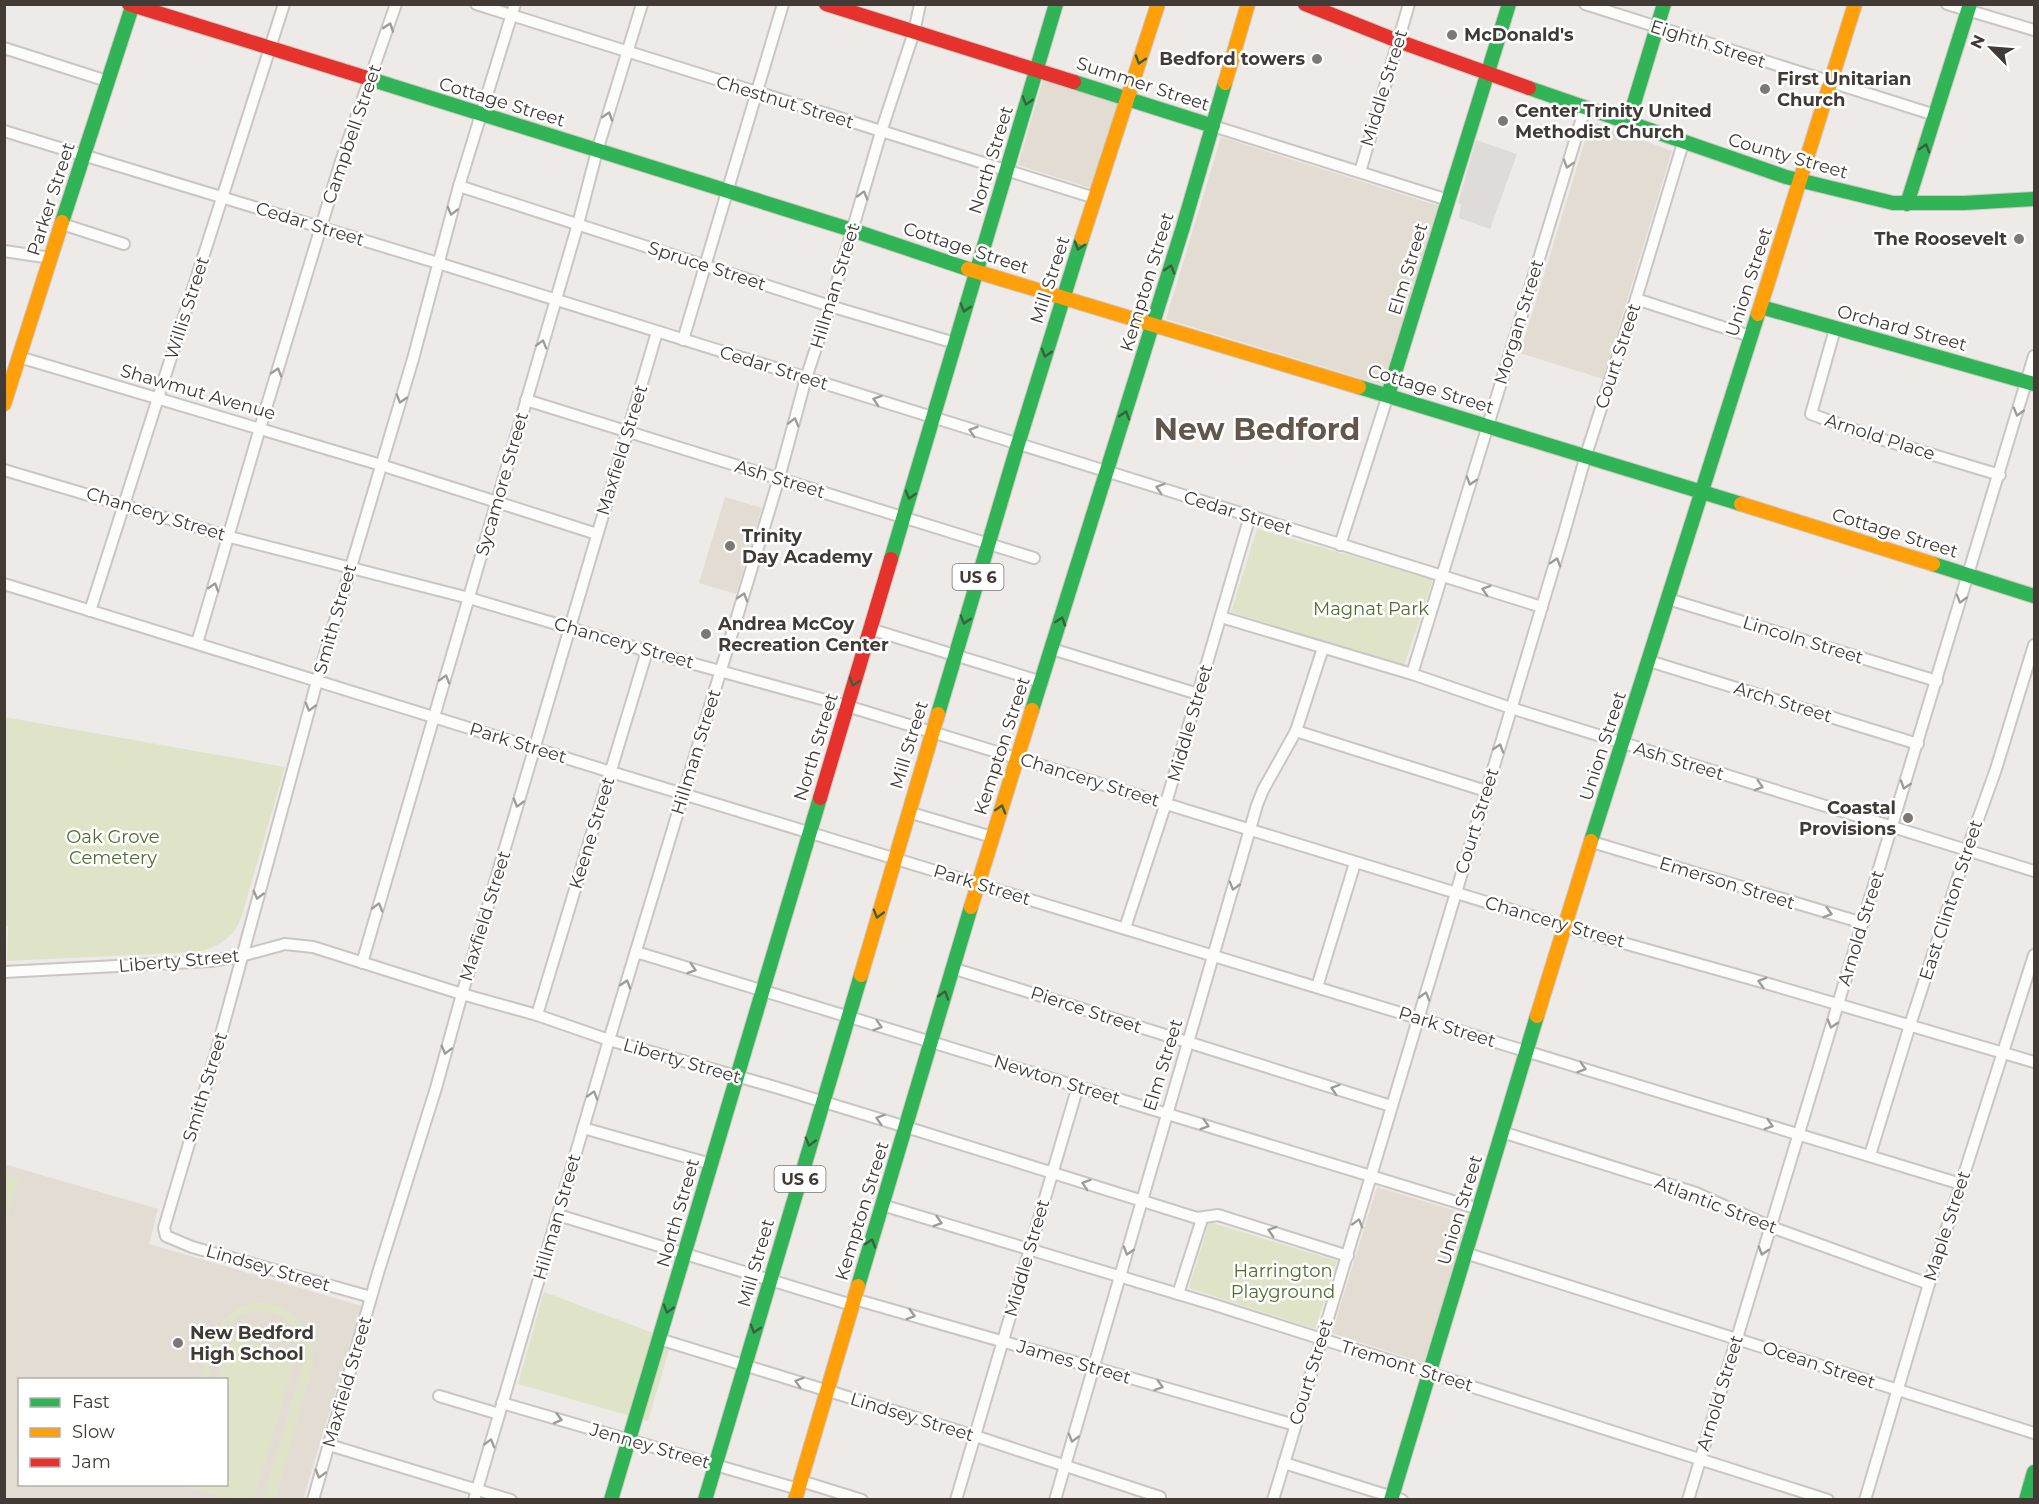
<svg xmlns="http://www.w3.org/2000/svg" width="2039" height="1504" font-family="Montserrat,sans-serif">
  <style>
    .education { fill: #e3dcd3; fill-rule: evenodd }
    .green { fill: #dfe4c9 }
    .parking { fill: #dedbd8 }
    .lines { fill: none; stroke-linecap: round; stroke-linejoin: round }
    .street-casing { stroke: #c9c6c3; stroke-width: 14 }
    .fast-casing { stroke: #cdc7c1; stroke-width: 16 }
    .slow-casing { stroke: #cdc7c1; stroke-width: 16 }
    .jam-casing { stroke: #cdc7c1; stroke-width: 16 }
    .street { stroke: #fcfcfb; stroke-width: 10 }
    .fast { stroke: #30b455; stroke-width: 14 }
    .slow { stroke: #ff9f0a; stroke-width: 14 }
    .jam { stroke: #e5322d; stroke-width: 14 }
    .oneway { stroke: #9e9b98 }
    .oneway2 { stroke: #3c5f3f }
    .poi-dot { fill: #7d7873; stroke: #fff; stroke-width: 2 }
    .labels { text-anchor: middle; stroke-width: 5; stroke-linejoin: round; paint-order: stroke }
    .shield { fill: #fff; stroke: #7a7572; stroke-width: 1.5 }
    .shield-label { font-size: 16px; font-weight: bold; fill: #413a35 }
    .poi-label { font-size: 18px; font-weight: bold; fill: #413a35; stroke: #fff; text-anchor: start }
    .street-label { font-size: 18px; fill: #413a35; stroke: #fff }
    .park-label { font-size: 18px; fill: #506c2f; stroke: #fff }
    .town-label { font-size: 30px; font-weight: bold; fill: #63564d; stroke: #fff }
  </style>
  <rect width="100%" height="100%" fill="#edeae7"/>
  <g class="education">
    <polygon points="1043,80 1118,104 1091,188 1018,165"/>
    <polygon points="1591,121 1672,151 1603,379 1520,353"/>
    <polygon points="1221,137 1439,206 1383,385 1166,319"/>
    <polygon points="725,497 762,508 736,594 699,583"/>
    <path d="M4 1164 158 1209 149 1244 362 1306 303 1499H5ZM20 1380H226V1484H20Z"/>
    <polygon points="1377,1187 1469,1215 1424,1363 1332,1333"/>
  </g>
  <g class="green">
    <polygon points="1257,529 1433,579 1404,666 1231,612"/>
    <path d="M4 717 285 767 242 915C235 937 218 948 196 952L7 961 8 926H4Z"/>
    <polygon points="5,1177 18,1181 5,1225 4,1177"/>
    <polygon points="1209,1222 1337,1261 1315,1329 1189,1288"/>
    <polygon points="544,1292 672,1340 648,1421 518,1384"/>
    <path d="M255 1303C294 1301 319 1332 312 1369L275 1499H263L302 1366C311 1321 259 1291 227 1327 216 1340 213 1363 208 1379H200C210 1345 214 1312 255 1303Z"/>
    <polygon points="230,1336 296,1355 254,1499 231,1499 185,1486 226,1484 226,1380 217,1379"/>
  </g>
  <polygon class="parking" points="1476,140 1517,154 1490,229 1459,218 1461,204 1458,203"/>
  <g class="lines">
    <g class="street-casing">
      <g id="street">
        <polyline points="476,4 1095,198"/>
        <polyline points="1585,4 1935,115"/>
        <polyline points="1947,4 2034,30"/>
        <polyline points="4,48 107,81"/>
        <polyline points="1213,126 1448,200"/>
        <polyline points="4,131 438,263 1542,607"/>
        <polyline points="1360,172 1409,4"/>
        <polyline points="459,186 830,306 955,343"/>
        <polyline points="62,224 124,244"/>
        <polyline points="4,251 51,258"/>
        <polyline points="1636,299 1750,336"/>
        <polyline points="1835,329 1811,414 1877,438 2000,475"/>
        <polyline points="683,340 783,4"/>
        <polyline points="19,357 381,465 597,534"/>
        <polyline points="526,400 1034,558"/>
        <polyline points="4,470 230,537 469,598 647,651 847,706 1577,930 1762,982 2034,1062"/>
        <polyline points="1340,545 1388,395"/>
        <polyline points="4,584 611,772 1961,1184"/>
        <polyline points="1668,599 1937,681"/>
        <polyline points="90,611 284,4"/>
        <polyline points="1221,617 1412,674 1511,708 2034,871"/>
        <polyline points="870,629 1042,682"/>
        <polyline points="197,643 260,428 341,161 396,4"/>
        <polyline points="1052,649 1198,694"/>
        <polyline points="1649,661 1918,744"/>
        <polyline points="1412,674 1585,108"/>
        <polyline points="1296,731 1486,791"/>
        <polyline points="908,812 992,837"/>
        <polyline points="1592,842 1863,923"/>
        <polyline points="1125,928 1166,803 1250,516"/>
        <polyline points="636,952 1479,1209"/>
        <polyline points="362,963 578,224 597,151 642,4"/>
        <polyline points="952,968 1391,1106"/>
        <polyline points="4,972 211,961 241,956 285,944 313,947 462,994 537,1015 609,1040 775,1087 906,1127 1197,1218 1218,1215 1348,1256"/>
        <polyline points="1317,987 1355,863"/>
        <polyline points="537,1015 647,651"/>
        <polyline points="583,1128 711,1164"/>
        <polyline points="1502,1132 1696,1193 1771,1227 1929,1284"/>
        <polyline points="1870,1155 1910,1025 1967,850 1996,769 2034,645"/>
        <polyline points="882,1205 1215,1305 1828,1500"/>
        <polyline points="558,1215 852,1305"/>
        <polyline points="1465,1253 2034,1433"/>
        <polyline points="1178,1294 1202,1219"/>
        <polyline points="371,1297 192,1247 166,1236 164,1228 217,1049 317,681 413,359 459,186 515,4"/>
        <polyline points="854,1299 1295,1425"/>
        <polyline points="659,1339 975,1436 1160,1497 1159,1500"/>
        <polyline points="439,1396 499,1414"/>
        <polyline points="502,1403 798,1489"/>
        <polyline points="329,1445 511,1500"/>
        <polyline points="1284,1463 1402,1500"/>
        <polyline points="801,1481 862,1500"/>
        <polyline points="313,1500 378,1273 436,1088 462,994 657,332"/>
        <polyline points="474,1500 609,1040 779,478 806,378 830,306 881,132 914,32 920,4"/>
        <polyline points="956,1500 1078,1086"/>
        <polyline points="1055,1500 1257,805 1263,790 1296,731 1323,648"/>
        <path d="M1273 1500C1371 1178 1467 855 1564 533L1586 455 1636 299 1683 143"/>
        <polyline points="1688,1500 2034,356"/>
        <polyline points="1865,1500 1929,1284 2034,955"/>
      </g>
    </g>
    <g class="fast-casing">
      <g id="fast">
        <polyline points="370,79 852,230 968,269"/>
        <polyline points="1074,82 1213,126"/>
        <polyline points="1529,88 1786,177 1893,203 1964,203 2034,199"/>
        <polyline points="1628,123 1664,4"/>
        <polyline points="1907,204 1970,4"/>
        <polyline points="62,222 133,4"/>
        <polyline points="1761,307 2034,384"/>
        <polyline points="1359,387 1741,504"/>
        <polyline points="1388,395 1509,4"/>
        <polyline points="891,559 1056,4"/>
        <polyline points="1933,564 2034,596"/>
        <polyline points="1032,710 1183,227 1225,83"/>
        <polyline points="938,714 1018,444 1082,238"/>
        <polyline points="1591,841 1758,314"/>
        <polyline points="858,1286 971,907"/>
        <polyline points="611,1500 820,798"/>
        <polyline points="705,1500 861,975"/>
        <polyline points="1391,1500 1537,1016"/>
        <polyline points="2026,1500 2034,1472"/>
      </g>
    </g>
    <g class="slow-casing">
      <g id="slow">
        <polyline points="1225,83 1248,4"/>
        <polyline points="1082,238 1158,4"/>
        <polyline points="968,269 1359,387"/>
        <polyline points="1758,314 1855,4"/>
        <polyline points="4,404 62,222"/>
        <polyline points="1741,504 1933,564"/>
        <polyline points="971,907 1032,710"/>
        <polyline points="861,975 938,714"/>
        <polyline points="1537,1016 1591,841"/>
        <polyline points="795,1500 858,1286"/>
      </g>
    </g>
    <g class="jam-casing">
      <g id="jam">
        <polyline points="129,4 370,79"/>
        <polyline points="826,4 1074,82"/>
        <polyline points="1305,4 1398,41 1529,88"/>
        <polyline points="820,798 891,559"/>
      </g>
    </g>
    <use href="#street" class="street"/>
    <use href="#fast" class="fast"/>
    <use href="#slow" class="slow"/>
    <use href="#jam" class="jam"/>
  </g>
  <defs><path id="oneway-chevron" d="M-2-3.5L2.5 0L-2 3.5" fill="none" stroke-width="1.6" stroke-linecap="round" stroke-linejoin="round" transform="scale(1.5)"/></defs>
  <g class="oneway">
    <use href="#oneway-chevron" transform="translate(389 27) rotate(-71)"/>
    <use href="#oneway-chevron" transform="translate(608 116) rotate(-72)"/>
    <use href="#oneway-chevron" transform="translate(1568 164) rotate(107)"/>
    <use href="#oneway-chevron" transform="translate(863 195) rotate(-74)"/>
    <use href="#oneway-chevron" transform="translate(452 211) rotate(105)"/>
    <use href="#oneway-chevron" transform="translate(542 344) rotate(-74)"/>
    <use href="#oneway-chevron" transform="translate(277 372) rotate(-73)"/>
    <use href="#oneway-chevron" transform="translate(401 399) rotate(107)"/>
    <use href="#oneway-chevron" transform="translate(877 400) rotate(-162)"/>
    <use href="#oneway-chevron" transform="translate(2018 412) rotate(106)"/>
    <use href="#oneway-chevron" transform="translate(794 422) rotate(-75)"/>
    <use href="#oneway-chevron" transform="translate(973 431) rotate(-163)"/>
    <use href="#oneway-chevron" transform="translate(1471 481) rotate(107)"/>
    <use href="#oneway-chevron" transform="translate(1160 488) rotate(-163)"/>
    <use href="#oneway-chevron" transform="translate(1556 562) rotate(-73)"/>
    <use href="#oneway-chevron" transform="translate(214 587) rotate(-73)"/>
    <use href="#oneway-chevron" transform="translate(1486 590) rotate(-163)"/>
    <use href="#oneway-chevron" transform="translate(743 597) rotate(-73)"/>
    <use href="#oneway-chevron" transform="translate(1961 599) rotate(106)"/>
    <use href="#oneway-chevron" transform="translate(445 679) rotate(-74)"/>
    <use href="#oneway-chevron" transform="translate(310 707) rotate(105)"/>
    <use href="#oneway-chevron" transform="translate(1499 748) rotate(-73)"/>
    <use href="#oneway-chevron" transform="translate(1905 785) rotate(108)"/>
    <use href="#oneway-chevron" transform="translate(1759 786) rotate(17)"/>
    <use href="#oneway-chevron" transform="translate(518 803) rotate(106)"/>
    <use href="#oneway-chevron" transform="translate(1234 886) rotate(106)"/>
    <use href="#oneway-chevron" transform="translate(258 895) rotate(105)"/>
    <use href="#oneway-chevron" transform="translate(378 907) rotate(-74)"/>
    <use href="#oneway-chevron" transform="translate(1828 913) rotate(16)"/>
    <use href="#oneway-chevron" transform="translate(692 969) rotate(17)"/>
    <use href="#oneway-chevron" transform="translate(1762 982) rotate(-164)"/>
    <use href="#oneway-chevron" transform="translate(626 984) rotate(-73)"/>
    <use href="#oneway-chevron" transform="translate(1425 996) rotate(-74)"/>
    <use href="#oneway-chevron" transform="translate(1832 1024) rotate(107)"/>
    <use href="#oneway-chevron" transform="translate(878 1026) rotate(17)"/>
    <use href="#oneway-chevron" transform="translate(446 1050) rotate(105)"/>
    <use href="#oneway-chevron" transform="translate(1582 1068) rotate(17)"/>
    <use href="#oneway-chevron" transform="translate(1335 1089) rotate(-162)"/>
    <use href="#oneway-chevron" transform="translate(593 1095) rotate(-74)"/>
    <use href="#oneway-chevron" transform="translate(880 1119) rotate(-163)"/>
    <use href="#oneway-chevron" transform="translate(1205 1125) rotate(17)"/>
    <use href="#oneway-chevron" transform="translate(1769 1125) rotate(17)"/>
    <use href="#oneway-chevron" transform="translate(1086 1184) rotate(-162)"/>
    <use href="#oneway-chevron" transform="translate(938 1222) rotate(17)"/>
    <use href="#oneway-chevron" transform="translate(1358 1223) rotate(-74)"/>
    <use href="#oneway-chevron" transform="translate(1272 1231) rotate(-162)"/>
    <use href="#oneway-chevron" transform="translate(1128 1251) rotate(107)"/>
    <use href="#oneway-chevron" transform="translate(1763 1251) rotate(107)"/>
    <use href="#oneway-chevron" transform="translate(911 1315) rotate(16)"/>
    <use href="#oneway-chevron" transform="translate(799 1382) rotate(-163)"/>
    <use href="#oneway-chevron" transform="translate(1159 1386) rotate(16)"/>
    <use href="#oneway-chevron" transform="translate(558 1419) rotate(15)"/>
    <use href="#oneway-chevron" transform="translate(1073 1438) rotate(106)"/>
    <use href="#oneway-chevron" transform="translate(490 1443) rotate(-74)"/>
    <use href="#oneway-chevron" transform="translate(320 1474) rotate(106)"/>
  </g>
  <g class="oneway2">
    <use href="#oneway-chevron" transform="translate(1140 60) rotate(108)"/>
    <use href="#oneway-chevron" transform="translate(1027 101) rotate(107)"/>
    <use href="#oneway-chevron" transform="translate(1925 148) rotate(-73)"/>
    <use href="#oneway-chevron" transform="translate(1079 246) rotate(108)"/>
    <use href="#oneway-chevron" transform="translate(1170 269) rotate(-73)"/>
    <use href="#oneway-chevron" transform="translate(965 308) rotate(107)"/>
    <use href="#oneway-chevron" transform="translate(1046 353) rotate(107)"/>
    <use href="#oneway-chevron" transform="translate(1125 415) rotate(-73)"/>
    <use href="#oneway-chevron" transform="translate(910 495) rotate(107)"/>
    <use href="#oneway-chevron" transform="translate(965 620) rotate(107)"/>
    <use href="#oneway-chevron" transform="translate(1061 621) rotate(-72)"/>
    <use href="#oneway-chevron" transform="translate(854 682) rotate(107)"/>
    <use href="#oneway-chevron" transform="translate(1001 809) rotate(-73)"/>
    <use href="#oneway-chevron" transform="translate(878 914) rotate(106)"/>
    <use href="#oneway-chevron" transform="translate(944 995) rotate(-73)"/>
    <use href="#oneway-chevron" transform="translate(810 1142) rotate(106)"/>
    <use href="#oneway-chevron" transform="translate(871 1243) rotate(-73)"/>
    <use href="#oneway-chevron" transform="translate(668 1309) rotate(106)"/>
    <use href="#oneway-chevron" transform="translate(755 1329) rotate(107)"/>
  </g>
  <g class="poi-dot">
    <circle cx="1452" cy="35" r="6"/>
    <circle cx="1317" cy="59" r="6"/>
    <circle cx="1765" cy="89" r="6"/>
    <circle cx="1503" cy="121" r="6"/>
    <circle cx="2019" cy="239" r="6"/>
    <circle cx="730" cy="546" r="6"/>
    <circle cx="706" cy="634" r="6"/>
    <circle cx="1908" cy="818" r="6"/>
    <circle cx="178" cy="1343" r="6"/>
  </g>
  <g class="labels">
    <g class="shield">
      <rect x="952.5" y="564" width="51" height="26" rx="4.5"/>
      <rect x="774.5" y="1166" width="51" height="26" rx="4.5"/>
    </g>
    <g class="shield-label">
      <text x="978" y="583">US 6</text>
      <text x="800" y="1185">US 6</text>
    </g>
    <g class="poi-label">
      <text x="1464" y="41">McDonald's</text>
      <text x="1305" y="65" text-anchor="end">Bedford towers</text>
      <text x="1777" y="85">First Unitarian<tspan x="1777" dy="21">Church</tspan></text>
      <text x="1515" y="117">Center Trinity United<tspan x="1515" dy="21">Methodist Church</tspan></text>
      <text x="2007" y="245" text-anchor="end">The Roosevelt</text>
      <text x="742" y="542">Trinity<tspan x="742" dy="21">Day Academy</tspan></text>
      <text x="718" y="630">Andrea McCoy<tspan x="718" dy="21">Recreation Center</tspan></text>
      <text x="1896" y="814" text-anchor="end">Coastal<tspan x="1896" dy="21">Provisions</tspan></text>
      <text x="190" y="1339">New Bedford<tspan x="190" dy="21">High School</tspan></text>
    </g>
    <g class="street-label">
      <text transform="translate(1708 44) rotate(18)" y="6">Eighth Street</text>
      <text transform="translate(1143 84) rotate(18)" y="6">Summer Street</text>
      <text transform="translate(1384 88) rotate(-73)" y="6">Middle Street</text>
      <text transform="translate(502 102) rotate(17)" y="6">Cottage Street</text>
      <text transform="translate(785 102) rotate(17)" y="6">Chestnut Street</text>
      <text transform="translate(352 134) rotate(-71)" y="6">Campbell Street</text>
      <text transform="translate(1788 156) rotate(16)" y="6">County Street</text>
      <text transform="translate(991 160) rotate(-73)" y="6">North Street</text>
      <text transform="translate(51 199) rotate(-72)" y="6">Parker Street</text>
      <text transform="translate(310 224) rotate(17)" y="6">Cedar Street</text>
      <text transform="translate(966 248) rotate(18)" y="6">Cottage Street</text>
      <text transform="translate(707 266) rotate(18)" y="6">Spruce Street</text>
      <text transform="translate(1408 269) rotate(-73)" y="6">Elm Street</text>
      <text transform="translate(1050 280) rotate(-72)" y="6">Mill Street</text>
      <text transform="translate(1147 282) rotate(-73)" y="6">Kempton Street</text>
      <text transform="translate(1749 282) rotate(-72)" y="6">Union Street</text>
      <text transform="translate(835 286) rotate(-73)" y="6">Hillman Street</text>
      <text transform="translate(187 308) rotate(-72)" y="6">Willis Street</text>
      <text transform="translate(1519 322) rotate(-73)" y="6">Morgan Street</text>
      <text transform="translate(1902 328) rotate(15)" y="6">Orchard Street</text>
      <text transform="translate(1618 356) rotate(-72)" y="6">Court Street</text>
      <text transform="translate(774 368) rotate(17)" y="6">Cedar Street</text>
      <text transform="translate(1431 389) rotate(17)" y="6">Cottage Street</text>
      <text transform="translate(198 392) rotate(16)" y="6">Shawmut Avenue</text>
      <text transform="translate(1880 437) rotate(18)" y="6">Arnold Place</text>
      <text transform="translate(622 450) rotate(-73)" y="6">Maxfield Street</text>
      <text transform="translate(780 479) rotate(17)" y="6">Ash Street</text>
      <text transform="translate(502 484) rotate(-74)" y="6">Sycamore Street</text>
      <text transform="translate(1238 513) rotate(17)" y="6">Cedar Street</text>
      <text transform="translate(156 514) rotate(17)" y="6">Chancery Street</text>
      <text transform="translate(1895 533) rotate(17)" y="6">Cottage Street</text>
      <text transform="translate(335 619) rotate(-74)" y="6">Smith Street</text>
      <text transform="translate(1803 640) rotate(17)" y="6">Lincoln Street</text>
      <text transform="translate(624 643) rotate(16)" y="6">Chancery Street</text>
      <text transform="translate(1783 702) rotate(17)" y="6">Arch Street</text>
      <text transform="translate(1190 723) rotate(-74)" y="6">Middle Street</text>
      <text transform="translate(518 743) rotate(17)" y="6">Park Street</text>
      <text transform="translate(909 745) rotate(-73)" y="6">Mill Street</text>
      <text transform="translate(1002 746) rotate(-72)" y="6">Kempton Street</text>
      <text transform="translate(1603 746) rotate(-72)" y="6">Union Street</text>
      <text transform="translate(816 747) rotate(-73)" y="6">North Street</text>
      <text transform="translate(696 752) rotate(-73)" y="6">Hillman Street</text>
      <text transform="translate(1679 761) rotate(17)" y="6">Ash Street</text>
      <text transform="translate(1090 780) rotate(17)" y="6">Chancery Street</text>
      <text transform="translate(1477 821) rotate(-73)" y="6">Court Street</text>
      <text transform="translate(592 833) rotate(-73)" y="6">Keene Street</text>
      <text transform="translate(1727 883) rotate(17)" y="6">Emerson Street</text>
      <text transform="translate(982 885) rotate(17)" y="6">Park Street</text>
      <text transform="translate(1951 900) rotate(-72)" y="6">East Clinton Street</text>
      <text transform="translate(485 916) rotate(-73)" y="6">Maxfield Street</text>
      <text transform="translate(1555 922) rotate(16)" y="6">Chancery Street</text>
      <text transform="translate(1861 928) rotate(-73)" y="6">Arnold Street</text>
      <text transform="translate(179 961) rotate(-5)" y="6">Liberty Street</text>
      <text transform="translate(1086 1010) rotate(18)" y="6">Pierce Street</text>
      <text transform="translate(1447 1027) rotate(17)" y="6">Park Street</text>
      <text transform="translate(682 1061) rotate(16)" y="6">Liberty Street</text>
      <text transform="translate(1163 1065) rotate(-73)" y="6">Elm Street</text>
      <text transform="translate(1057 1080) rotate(17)" y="6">Newton Street</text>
      <text transform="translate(205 1087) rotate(-73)" y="6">Smith Street</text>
      <text transform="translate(1716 1205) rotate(21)" y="6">Atlantic Street</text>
      <text transform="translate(1460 1210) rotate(-73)" y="6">Union Street</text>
      <text transform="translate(862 1211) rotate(-73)" y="6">Kempton Street</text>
      <text transform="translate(678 1213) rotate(-74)" y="6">North Street</text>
      <text transform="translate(557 1217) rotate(-74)" y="6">Hillman Street</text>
      <text transform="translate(1947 1226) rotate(-72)" y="6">Maple Street</text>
      <text transform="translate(1027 1258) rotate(-74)" y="6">Middle Street</text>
      <text transform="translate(756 1263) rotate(-74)" y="6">Mill Street</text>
      <text transform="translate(268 1268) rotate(16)" y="6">Lindsey Street</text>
      <text transform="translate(1074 1362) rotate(16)" y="6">James Street</text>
      <text transform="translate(1819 1365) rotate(18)" y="6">Ocean Street</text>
      <text transform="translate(1407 1366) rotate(17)" y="6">Tremont Street</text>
      <text transform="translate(1311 1372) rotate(-73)" y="6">Court Street</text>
      <text transform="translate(347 1382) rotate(-74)" y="6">Maxfield Street</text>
      <text transform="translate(1720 1393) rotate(-73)" y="6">Arnold Street</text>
      <text transform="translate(912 1417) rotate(17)" y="6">Lindsey Street</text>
      <text transform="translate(650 1446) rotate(16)" y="6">Jenney Street</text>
    </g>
    <g class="park-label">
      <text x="1371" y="615">Magnat Park</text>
      <text x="113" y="843">Oak Grove<tspan x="113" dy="21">Cemetery</tspan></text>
      <text x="1283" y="1277">Harrington<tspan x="1283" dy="21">Playground</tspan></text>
    </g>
    <g class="town-label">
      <text x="1257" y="440">New Bedford</text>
    </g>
  </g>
  <rect width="2039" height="1504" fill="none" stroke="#413a35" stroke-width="12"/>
  <rect x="18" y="1378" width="210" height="108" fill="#ffffff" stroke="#b3b0ae" stroke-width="1.5"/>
  <rect x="30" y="1398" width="30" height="9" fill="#30b455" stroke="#b3b0ae" stroke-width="1.5"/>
  <text x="72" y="1408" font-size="18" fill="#413a35">Fast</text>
  <rect x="30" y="1428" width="30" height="9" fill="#ff9f0a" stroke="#b3b0ae" stroke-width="1.5"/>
  <text x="72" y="1438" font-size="18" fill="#413a35">Slow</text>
  <rect x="30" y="1458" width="30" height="9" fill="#e5322d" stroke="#b3b0ae" stroke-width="1.5"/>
  <text x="72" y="1468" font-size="18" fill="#413a35">Jam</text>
  <g transform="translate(1991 48) rotate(295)" stroke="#ffffff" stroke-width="4.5" paint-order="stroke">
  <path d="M0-4.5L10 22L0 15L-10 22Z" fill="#413a35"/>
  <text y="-9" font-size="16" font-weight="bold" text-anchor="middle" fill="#413a35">N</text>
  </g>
</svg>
